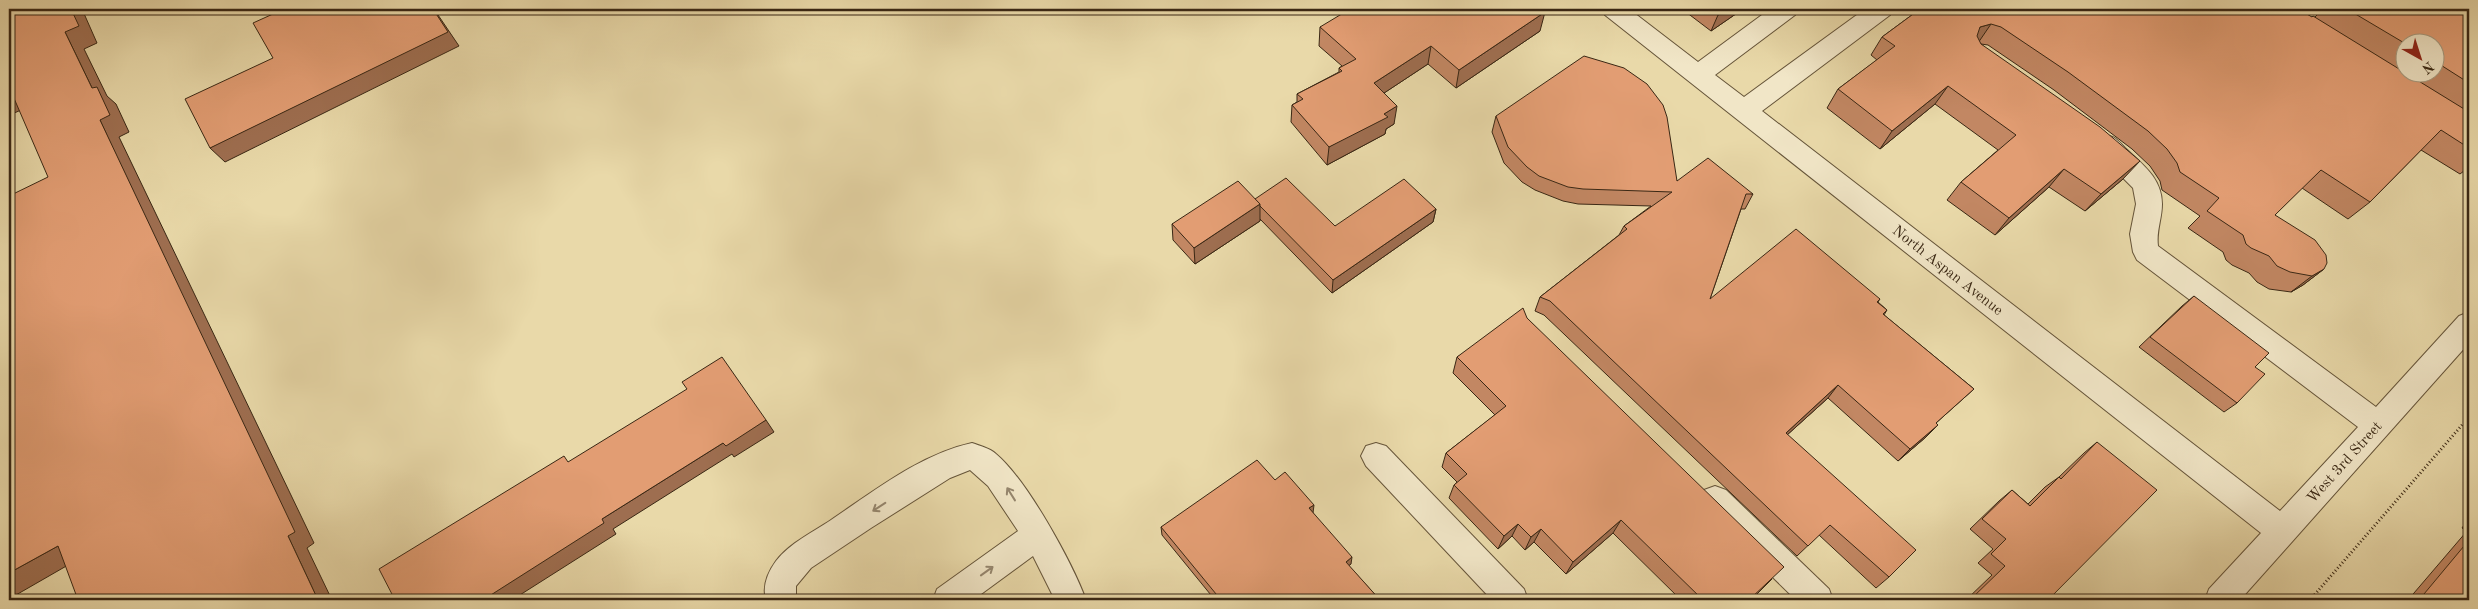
<svg xmlns="http://www.w3.org/2000/svg" width="2478" height="609" font-family="'Old Standard TT',serif">
  <style>
    .lines { fill: none; stroke-linecap: round; stroke-linejoin: round }
    .minor-casing { stroke: #655439; stroke-width: 2 }
    .path { stroke: #392714; stroke-width: 3; stroke-dasharray: 1 2.5; stroke-linecap: butt }
    .minor { fill: #f1e6c7; fill-rule: evenodd }
    .wall { fill: #c28763; stroke: #392714; fill-rule: evenodd }
    .shaded-wall { fill: #9e6e50; stroke: #392714 }
    .building { fill: #e29d73; stroke: #392714 }
    .oneway { stroke: #95866e }
    .labels { text-anchor: middle; stroke-width: 5; stroke-linejoin: round; paint-order: stroke }
    .street-label { font-size: 15px; fill: #392714; stroke: #f1e6c7 }
  </style>
  <rect width="100%" height="100%" fill="#e9d9a9"/>
  <filter id="stains"><feTurbulence type="fractalNoise" baseFrequency=".004" numOctaves="4"/><feColorMatrix values="0 0 0 0 .2 0 0 0 0 .09 0 0 0 0 .02 0 0 0 .5 -.17"/></filter>
  <radialGradient id="worn" r=".72"><stop offset=".6" stop-color="#630" stop-opacity="0"/><stop offset="1" stop-color="#630" stop-opacity=".3"/></radialGradient>
  <g class="lines">
    <g class="minor-casing">
      <g id="minor">
        <path d="M1601 9H1629L1698 62 1770 9H1799L1795 15 1715 75 1744 97 1865 9H1894L1890 15 1762 111 2280 511 2358 427 2137 260 2133 252 2130 234 2136 204 2133 188 2096 151 2092 144 2096 137C2110 132 2116 138 2125 148 2142 164 2162 178 2162 204 2162 219 2156 231 2158 246L2376 407 2459 316 2469 312V343L2240 600H2205L2209 589 2261 533 1605 15Z"/>
        <path d="M972 443C980 446 990 448 996 454 1027 480 1072 562 1086 600H1055L1033 556 973 600H933L937 589 1018 531 988 486 970 470 950 478 871 528 811 568 796 586V600H766C762 586 768 572 776 561 790 543 813 532 831 520 874 491 921 454 972 443Z"/>
        <polygon points="1376,443 1386,446 1524,589 1528,600 1492,600 1366,466 1361,456 1366,446"/>
        <polygon points="1715,486 1726,490 1829,589 1833,600 1796,600 1704,510 1700,500 1704,490"/>
      </g>
    </g>
    <polyline class="path" points="2310,600 2469,417"/>
    <use href="#minor" class="minor"/>
  </g>
  <g class="wall">
    <polygon points="1682,9 1743,9 1711,31"/>
    <path d="M1920 9 2312 17H2315L2323 9H2387L2389 10 2469 9V167L2460 174 2421 150 2370 202 2348 219 2302 188 2275 215 2324 269 2303 285 2291 292 2269 289 2257 282 2249 273 2232 265 2226 260 2223 252 2188 228 2200 216 2162 190 2160 181 2150 166 2132 149 2054 90 1988 45 1981 44 2123 179 2085 211 2049 187 1995 235 1947 200 1961 182 1998 150 1935 104 1880 149 1827 108 1838 89 1877 60 1871 55 1882 37ZM2406 42H2436V72H2406Z"/>
    <polygon points="1320,27 1540,31 1456,88 1428,64 1384,93 1394,124 1386,129 1385,134 1327,165 1291,122 1292,105 1297,102 1297,94 1339,72 1339,68 1342,66 1319,46"/>
    <polygon points="1496,116 1677,181 1753,194 1745,209 1741,209 1710,299 1880,299 1878,302 1887,310 1884,315 1974,389 1936,423 1938,425 1926,437 1898,461 1828,398 1787,435 1889,577 1876,588 1819,535 1797,556 1544,315 1535,311 1540,297 1619,235 1624,226 1651,206 1578,204 1563,201 1535,190 1522,182 1504,163 1492,132"/>
    <polygon points="1255,199 1335,226 1436,209 1433,222 1332,293 1260,219 1260,221 1195,264 1173,240 1172,224"/>
    <polygon points="2194,296 2255,367 2237,403 2224,412 2139,347 2182,306"/>
    <polygon points="1527,318 1772,579 1751,600 1681,600 1613,533 1566,574 1534,542 1525,550 1512,536 1498,549 1449,498 1454,485 1457,482 1442,467 1446,453 1495,415 1453,373 1457,357"/>
    <polygon points="2097,442 2048,600 1966,600 1992,575 1978,563 1993,549 1970,529 1999,501 2012,490 2028,504 2045,487 2059,477 2084,453"/>
    <polygon points="1275,480 1313,513 1351,564 1349,566 1380,600 1215,600 1162,535 1161,527"/>
    <polygon points="2469,518 2469,600 2408,600 2467,531 2462,528"/>
  </g>
  <g class="shaded-wall">
    <polygon points="71,9 83,9 82,9 97,43 84,49 107,96 116,104 129,132 119,137 314,543 307,548 332,600 318,600 288,536 100,120 92,88 65,32"/>
    <polygon points="433,9 434,9 459,46 225,162 210,148"/>
    <polygon points="1728,9 1743,9 1711,31 1718,15"/>
    <polygon points="1545,12 1540,31 1456,88 1459,70"/>
    <polygon points="1991,24 1978,43 1967,46 1980,27"/>
    <polygon points="1431,46 1428,64 1372,101 1374,83"/>
    <polygon points="1948,86 1935,104 1880,149 1892,131"/>
    <polygon points="10,89 30,106 12,114 9,111 9,90"/>
    <polygon points="1397,106 1394,124 1386,129 1385,134 1327,165 1329,147"/>
    <polygon points="2140,161 2123,179 2085,211 2101,194"/>
    <polygon points="2064,169 2049,187 1995,235 2009,218"/>
    <polygon points="1260,204 1260,221 1195,264 1194,248"/>
    <polygon points="1436,209 1433,222 1332,293 1333,280"/>
    <polygon points="2324,269 2303,285 2291,292 2312,276"/>
    <polygon points="1838,385 1828,398 1776,445 1786,433"/>
    <polygon points="766,420 774,432 734,457 732,454 613,529 616,534 512,600 483,600 602,519 723,443"/>
    <polygon points="1938,425 1926,437 1898,461 1910,449"/>
    <polygon points="1314,505 1313,513 1309,508"/>
    <polygon points="1621,520 1613,533 1566,574 1573,562"/>
    <polygon points="1518,524 1512,536 1498,549 1504,536"/>
    <polygon points="1541,529 1534,542 1525,550 1531,537"/>
    <polygon points="58,546 82,557 9,599 9,573"/>
    <polygon points="1352,557 1351,564 1344,569 1346,562"/>
  </g>
  <g class="building">
    <polygon points="9,9 71,9 79,26 65,32 92,88 97,87 110,115 100,120 295,532 288,536 318,600 78,600 58,546 9,573 9,196 48,177 10,89 9,90"/>
    <polygon points="284,9 433,9 448,32 210,148 185,99 273,58 253,23"/>
    <polygon points="1350,9 1541,9 1545,12 1459,70 1431,46 1374,83 1397,106 1384,114 1388,117 1329,147 1292,105 1303,99 1297,94 1342,71 1339,68 1356,59 1320,27"/>
    <polygon points="1710,9 1728,9 1718,15"/>
    <polygon points="1920,9 2298,9 2312,17 2313,16 2469,112 2469,148 2441,130 2370,202 2321,170 2275,215 2315,240 2326,255 2327,263 2324,269 2312,276 2290,272 2277,266 2269,256 2251,248 2246,244 2243,235 2207,211 2219,198 2180,172 2177,163 2167,149 2148,131 2068,72 2001,27 1991,24 1980,27 1977,36 1981,44 2100,127 2140,161 2101,194 2064,169 2009,218 1961,182 2016,135 1948,86 1892,131 1838,89 1895,46 1882,37"/>
    <polygon points="2347,9 2387,9 2389,10 2391,9 2469,9 2469,83 2436,62 2436,42 2406,42 2406,44"/>
    <polygon points="1584,56 1624,68 1647,84 1663,105 1667,117 1677,181 1708,158 1753,194 1746,194 1710,299 1796,229 1880,299 1877,302 1887,310 1883,314 1974,389 1936,423 1938,425 1910,449 1838,385 1786,433 1916,550 1889,577 1830,525 1808,546 1550,301 1540,297 1627,229 1624,226 1672,192 1583,189 1568,187 1539,176 1527,167 1508,147 1496,116"/>
    <polygon points="1286,178 1335,226 1404,179 1436,209 1333,280 1260,206 1260,204 1255,199"/>
    <polygon points="1238,181 1260,204 1194,248 1172,224"/>
    <polygon points="2194,296 2269,353 2255,367 2265,374 2237,403 2150,337"/>
    <polygon points="1523,308 1527,318 1784,567 1750,599 1751,600 1703,600 1621,520 1573,562 1541,529 1531,537 1518,524 1504,536 1454,485 1467,474 1446,453 1506,406 1457,357"/>
    <polygon points="722,357 766,420 726,446 723,443 602,519 604,523 483,600 395,600 379,569 564,456 568,462 687,389 682,382"/>
    <polygon points="2097,442 2157,490 2048,600 1970,600 2005,566 1991,554 2006,539 1982,519 2012,490 2030,506 2059,477 2061,479"/>
    <polygon points="1257,460 1275,480 1285,472 1314,505 1309,508 1352,557 1346,562 1380,600 1221,600 1161,527"/>
    <polygon points="2469,540 2469,600 2419,600"/>
  </g>
  <defs><path id="oneway-shaft" d="M-6 0H5M1.5-3L5.5 0L1.5 3" fill="none" stroke-width="1.6" stroke-linecap="round" stroke-linejoin="round" transform="scale(1.25)"/></defs>
  <g class="oneway">
    <use href="#oneway-shaft" transform="translate(1011 494) rotate(-122)"/>
    <use href="#oneway-shaft" transform="translate(879 507) rotate(147)"/>
    <use href="#oneway-shaft" transform="translate(987 571) rotate(-36)"/>
  </g>
  <g class="labels">
    <g class="street-label">
      <text transform="translate(1948 270) rotate(38)" y="5">North Aspan Avenue</text>
      <text transform="translate(2344 462) rotate(-48)" y="5">West 3rd Street</text>
    </g>
  </g>
  <rect width="2478" height="609" fill="none" stroke="#e9d9a9" stroke-width="30"/>
  <rect x="10" y="10" width="2458" height="589" fill="none" stroke="#392714" stroke-width="2.5"/>
  <rect x="15" y="15" width="2448" height="579" fill="none" stroke="#392714"/>
  <g transform="translate(2420 58) rotate(141)"><circle r="24" fill="#f1e6c7" stroke="#a79a7f"/>
  <path d="M0-4L9 19L0 12L-9 19Z" fill="#8f2418"/>
  <text y="-8" font-size="14" font-weight="bold" text-anchor="middle" fill="#392714">N</text>
  </g>
  <rect width="100%" height="100%" filter="url(#stains)"/>
  <rect width="100%" height="100%" fill="url(#worn)"/>
</svg>
